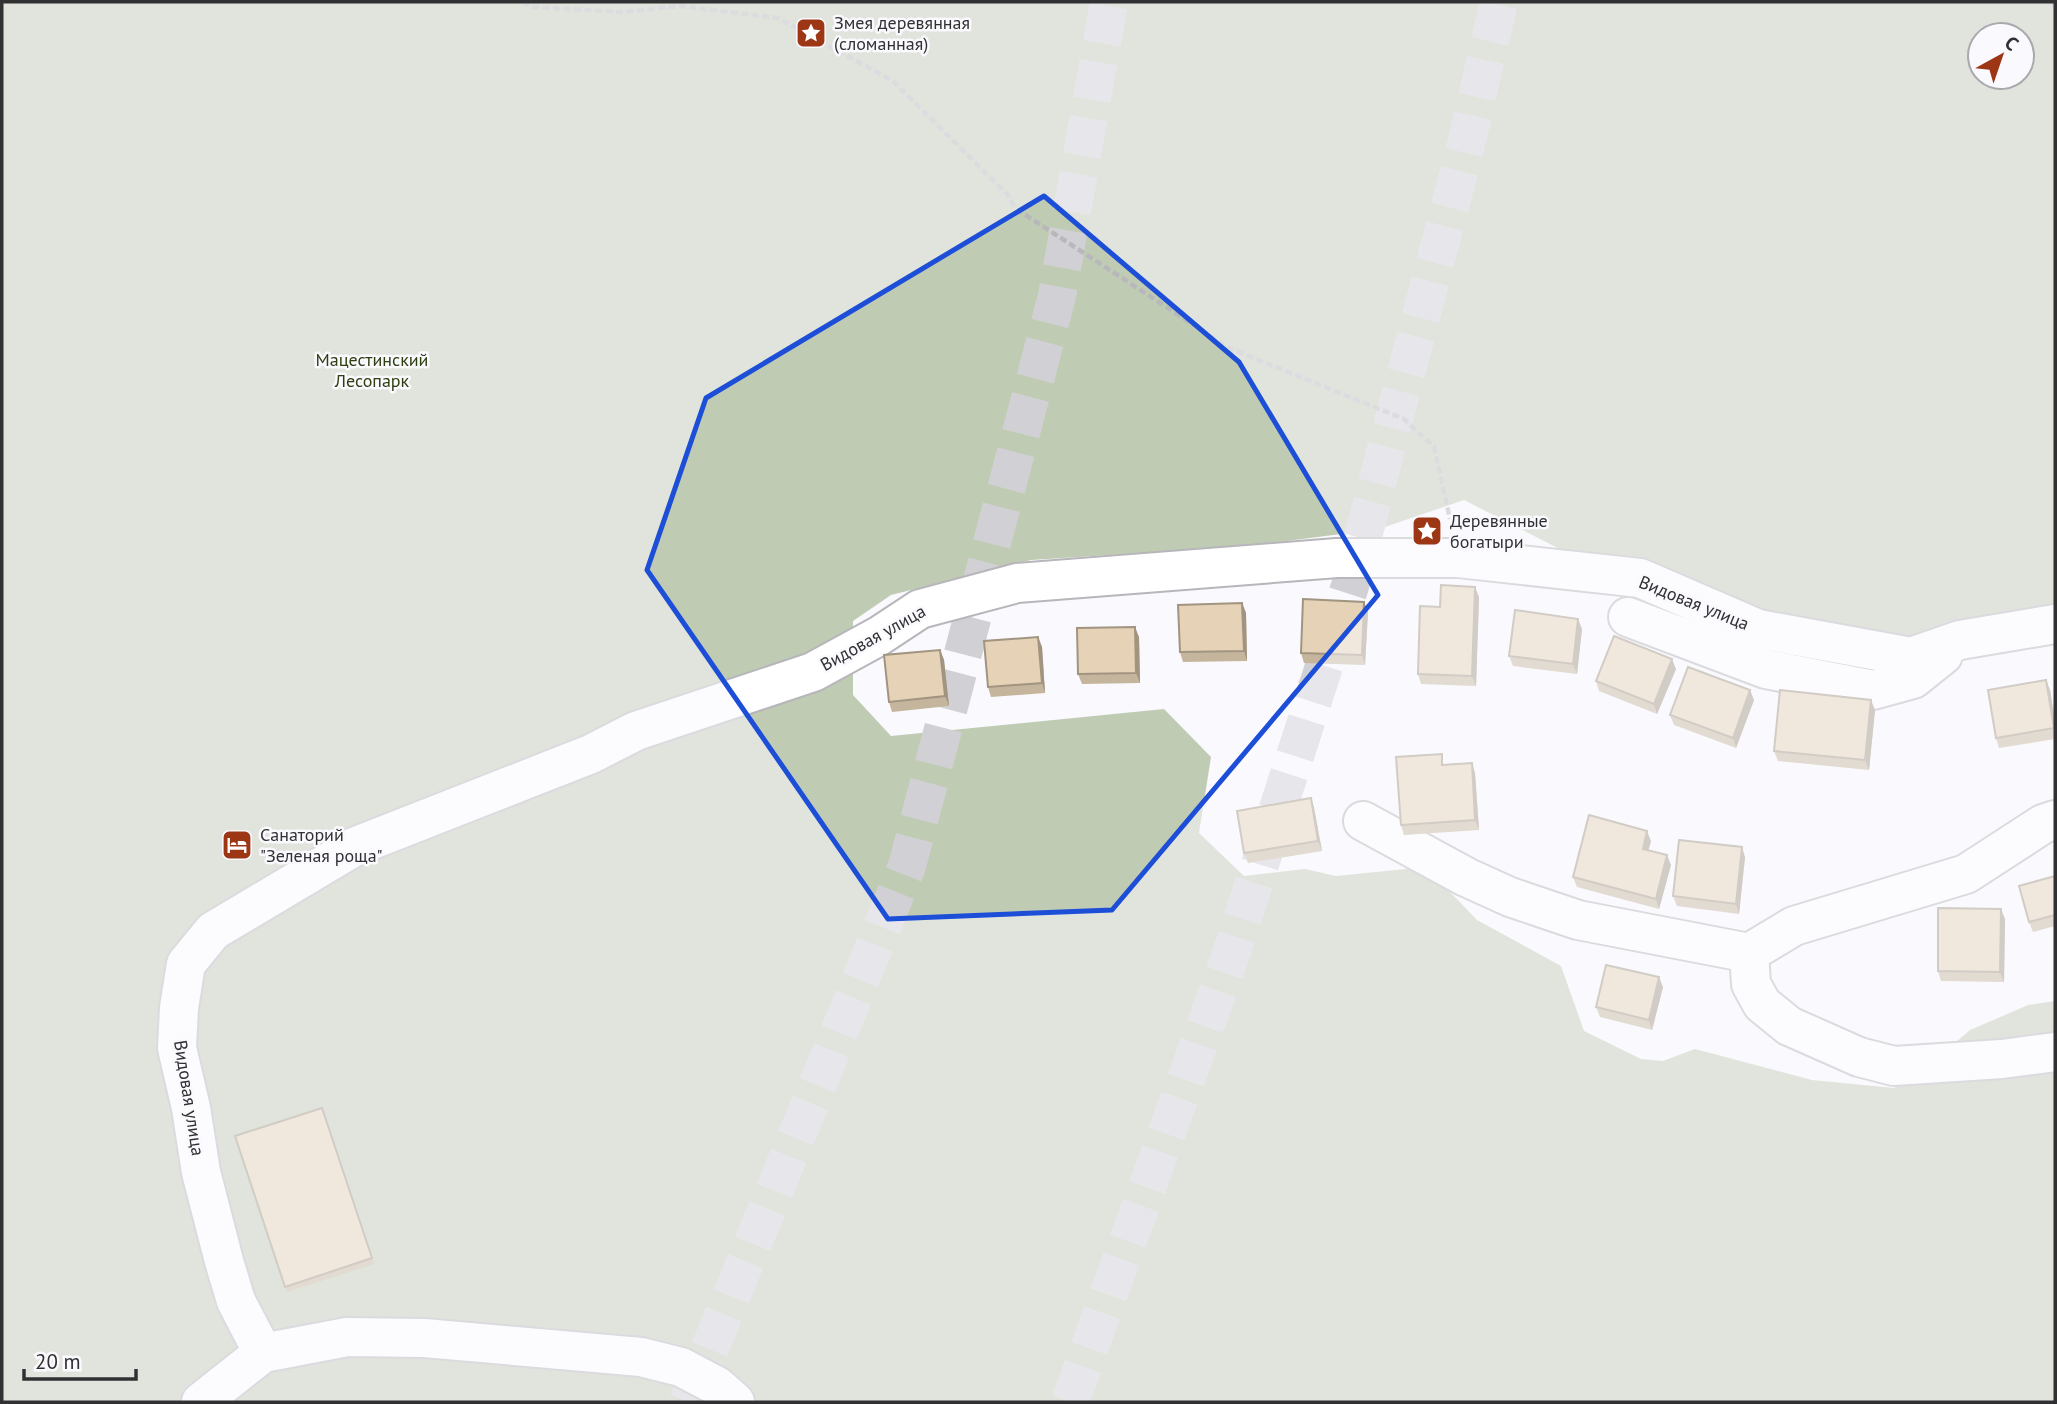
<svg xmlns="http://www.w3.org/2000/svg" width="2057" height="1404" font-family="'PT Sans',sans-serif">
  <style>
    .green { fill: #c0cbb3; fill-rule: evenodd }
    .lines { fill: none; stroke-linecap: round; stroke-linejoin: round }
    .highway-tunnel { stroke: #d1d1d5; stroke-width: 38; stroke-dasharray: 38 19; stroke-linecap: butt }
    .minor-casing { stroke: #b6b6bb; stroke-width: 42 }
    .path { stroke: #b8b8bc; stroke-width: 4.5; stroke-dasharray: 7 3.5; stroke-linecap: butt }
    .minor { stroke: #fff; stroke-width: 38 }
    .wall { fill: #c6b59d }
    .shaded-wall { fill: #a19480 }
    .building { fill: #e6d3b7; stroke: #a19480; stroke-width: 2 }
    .marked { fill: none; stroke: #1d4ed8; stroke-width: 5; stroke-linejoin: round }
    .labels { text-anchor: middle; stroke-width: 5; stroke-linejoin: round; paint-order: stroke }
    .poi-label { font-size: 18px; fill: #313133; stroke: #f9f9fe; text-anchor: start }
    .park-label { font-size: 18px; fill: #2d3e0f; stroke: #f9f9fe }
    .street-label { font-size: 18px; fill: #313133; stroke: #f9f9fe }
  </style>
  <rect width="100%" height="100%" fill="#f9f9fe"/>
  <path class="green" d="M2 2H2055V629L1909 661 1700 621 1464 500 1379 529 1250 546 1031 560 891 595 853 621V695L891 736 1164 709 1211 757 1199 833 1244 876 1305 869 1336 876 1426 867 1477 920 1561 966 1584 1031 1641 1059 1663 1061 1695 1049 1812 1080 1894 1088 1934 1061 1970 1030 2028 1005 2055 1001V1402H2ZM1980 35H2022V77H1980Z"/>
  <g class="lines">
    <g class="highway-tunnel">
      <polyline points="688,1402 907,866 1057,296 1109,2"/>
      <polyline points="1070,1402 1230,957 1350,586 1464,153 1499,2"/>
    </g>
    <g class="minor-casing">
      <g id="minor">
        <polyline points="1628,617 1766,669 1873,690 1913,679 1943,655"/>
        <polyline points="1363,821 1466,877 1510,897 1578,920 1749,953 1794,926 1966,874 2043,824 2055,820"/>
        <polyline points="1749,953 1751,984 1762,1004 1789,1026 1859,1057 1894,1066 2002,1059 2055,1052"/>
        <polyline points="263,1353 236,1301 224,1261 201,1172 191,1108 177,1048 179,1008 186,964 213,931 354,847 591,754 636,731 813,672 879,636 920,609 1017,583 1337,558 1458,558 1640,578 1758,629 1911,657 1960,640 2055,624"/>
        <polyline points="201,1402 263,1353 347,1337 424,1338 641,1357 681,1367 717,1386 735,1402"/>
      </g>
    </g>
    <g class="path">
      <polyline points="523,2 532,7 622,12 680,6 778,18 893,81 1008,195 1015,208 1229,348 1404,419 1434,447 1450,519"/>
      <polyline points="2051,2 2055,8"/>
    </g>
    <use href="#minor" class="minor"/>
  </g>
  <g class="wall">
    <polygon points="1479,597 1476,686 1421,684 1418,674 1440,607"/>
    <polygon points="1364,602 1368,612 1365,665 1304,663 1301,653"/>
    <polygon points="1242,603 1246,613 1247,661 1183,662 1180,652"/>
    <polygon points="1582,629 1577,674 1513,666 1509,656"/>
    <polygon points="1038,637 1042,647 1045,693 991,697 988,687"/>
    <polygon points="1139,637 1140,683 1082,684 1078,674"/>
    <polygon points="940,650 944,660 949,706 892,712 889,702"/>
    <polygon points="1676,669 1657,714 1599,691 1596,681"/>
    <polygon points="2050,690 2055,722 2055,739 1999,748 1996,738"/>
    <polygon points="1754,700 1736,748 1674,725 1670,715"/>
    <polygon points="1875,710 1869,770 1778,761 1774,751"/>
    <polygon points="1446,765 1475,773 1479,830 1404,835 1401,825"/>
    <polygon points="1314,808 1322,851 1248,863 1244,853"/>
    <polygon points="1651,841 1648,850 1671,865 1659,909 1577,887 1573,877"/>
    <polygon points="1745,857 1739,914 1677,906 1673,896"/>
    <polygon points="2055,876 2055,926 2033,932 2029,922"/>
    <polygon points="2005,919 2004,982 1941,981 1938,971"/>
    <polygon points="1663,987 1652,1030 1600,1017 1596,1007"/>
    <polygon points="322,1108 374,1264 287,1292 235,1136"/>
  </g>
  <g class="shaded-wall">
    <polygon points="1475,587 1479,597 1476,686 1472,676"/>
    <polygon points="1364,602 1368,612 1365,665 1362,655"/>
    <polygon points="1242,603 1246,613 1247,661 1244,651"/>
    <polygon points="1578,619 1582,629 1577,674 1573,664"/>
    <polygon points="1135,627 1139,637 1140,683 1136,673"/>
    <polygon points="1038,637 1042,647 1045,693 1042,683"/>
    <polygon points="940,650 944,660 949,706 945,696"/>
    <polygon points="1672,659 1676,669 1657,714 1654,704"/>
    <polygon points="2046,680 2050,690 2055,722 2055,731"/>
    <polygon points="1750,690 1754,700 1736,748 1733,738"/>
    <polygon points="1871,700 1875,710 1869,770 1865,760"/>
    <polygon points="1472,763 1475,773 1479,830 1475,820"/>
    <polygon points="1311,798 1314,808 1322,851 1318,841"/>
    <polygon points="1647,831 1651,841 1646,859 1643,849"/>
    <polygon points="1742,847 1745,857 1739,914 1736,904"/>
    <polygon points="1667,855 1671,865 1659,909 1656,899"/>
    <polygon points="2001,909 2005,919 2004,982 2000,972"/>
    <polygon points="1659,977 1663,987 1652,1030 1649,1020"/>
  </g>
  <g class="building">
    <polygon points="1441,585 1475,587 1472,676 1418,674 1420,606 1440,607"/>
    <polygon points="1303,599 1364,602 1362,655 1301,653"/>
    <polygon points="1242,603 1244,651 1180,652 1178,605"/>
    <polygon points="1515,610 1578,619 1573,664 1509,656"/>
    <polygon points="1135,627 1136,673 1078,674 1077,628"/>
    <polygon points="1614,636 1672,659 1654,704 1596,681"/>
    <polygon points="1038,637 1042,683 988,687 984,641"/>
    <polygon points="940,650 945,696 889,702 884,655"/>
    <polygon points="1688,667 1750,690 1733,738 1670,715"/>
    <polygon points="2046,680 2054,728 1996,738 1988,690"/>
    <polygon points="1780,690 1871,700 1865,760 1774,751"/>
    <polygon points="1442,754 1442,765 1472,763 1475,820 1401,825 1396,757"/>
    <polygon points="1311,798 1318,841 1244,853 1237,811"/>
    <polygon points="1589,815 1647,831 1643,849 1667,855 1656,899 1573,877"/>
    <polygon points="1679,840 1742,847 1736,904 1673,896"/>
    <polygon points="2055,876 2055,915 2029,922 2019,886"/>
    <polygon points="1938,908 2001,909 2000,972 1938,971"/>
    <polygon points="1606,965 1659,977 1649,1020 1596,1007"/>
    <polygon points="322,1108 372,1258 285,1287 235,1136"/>
  </g>
  <path d="M0 0H2057V1404H0ZM1044 196 1239 362 1378 595 1112 910 888 919 647 570 706 398Z" fill="#f9f9fe" fill-opacity=".55" fill-rule="evenodd"/>
  <path class="marked" d="M1044 196 1239 362 1378 595 1112 910 888 919 647 570 706 398Z"/>
  <defs>
    <g id="sight-square" transform="scale(1.575)"><rect x="-9" y="-9" width="18" height="18" rx="4" fill="#9d3614" stroke="#f9f9fe"/><path d="M0-6L1.8-2.2L6-1.7L2.9 1.2L3.7 5.4L0 3.3L-3.7 5.4L-2.9 1.2L-6-1.7L-1.8-2.2Z" fill="#fff"/></g>
    <g id="hotel-square" transform="scale(1.575)"><rect x="-9" y="-9" width="18" height="18" rx="4" fill="#9d3614" stroke="#f9f9fe"/><path d="M-6-4.5h1.5V1H6V5H4.5V3h-9V5H-6ZM-4 0a1.8 1.8 0 1 1 3.6 0ZM.5 0V-2.5h3Q6-2.5 6 0Z" fill="#fff"/></g>
  </defs>
  <g fill-rule="evenodd">
    <use href="#sight-square" x="811" y="33"/>
    <use href="#sight-square" x="1427" y="531"/>
    <use href="#hotel-square" x="237" y="845"/>
  </g>
  <g class="labels">
    <g class="poi-label">
      <text x="834" y="29">Змея деревянная<tspan x="834" dy="21">(сломанная)</tspan></text>
      <text x="1450" y="527">Деревянные<tspan x="1450" dy="21">богатыри</tspan></text>
      <text x="260" y="841">Санаторий<tspan x="260" dy="21">"Зеленая роща"</tspan></text>
    </g>
    <g class="park-label">
      <text x="372" y="366">Мацестинский<tspan x="372" dy="21">Лесопарк</tspan></text>
    </g>
    <g class="street-label">
      <text transform="translate(1694 603) rotate(22)" y="6">Видовая улица</text>
      <text transform="translate(873 638) rotate(-29)" y="6">Видовая улица</text>
      <text transform="translate(189 1098) rotate(81)" y="6">Видовая улица</text>
    </g>
  </g>
  <rect width="2057" height="1404" fill="none" stroke="#313133" stroke-width="7"/>
  <g transform="translate(2001 56) rotate(40)"><circle r="33" fill="#f9f9fe" stroke="#a9a9ad" stroke-width="2"/>
  <path d="M0-5L12 26L0 18L-12 26Z" fill="#9d3614"/>
  <text y="-10" font-size="19" font-weight="bold" text-anchor="middle" fill="#313133">С</text>
  </g>
  <path d="M24 1369v10h112v-10" fill="none" stroke="#313133" stroke-width="3.5"/>
  <text x="35" y="1369" font-size="21" fill="#313133" stroke="#f9f9fe" stroke-width="5" paint-order="stroke">20 m</text>
</svg>
